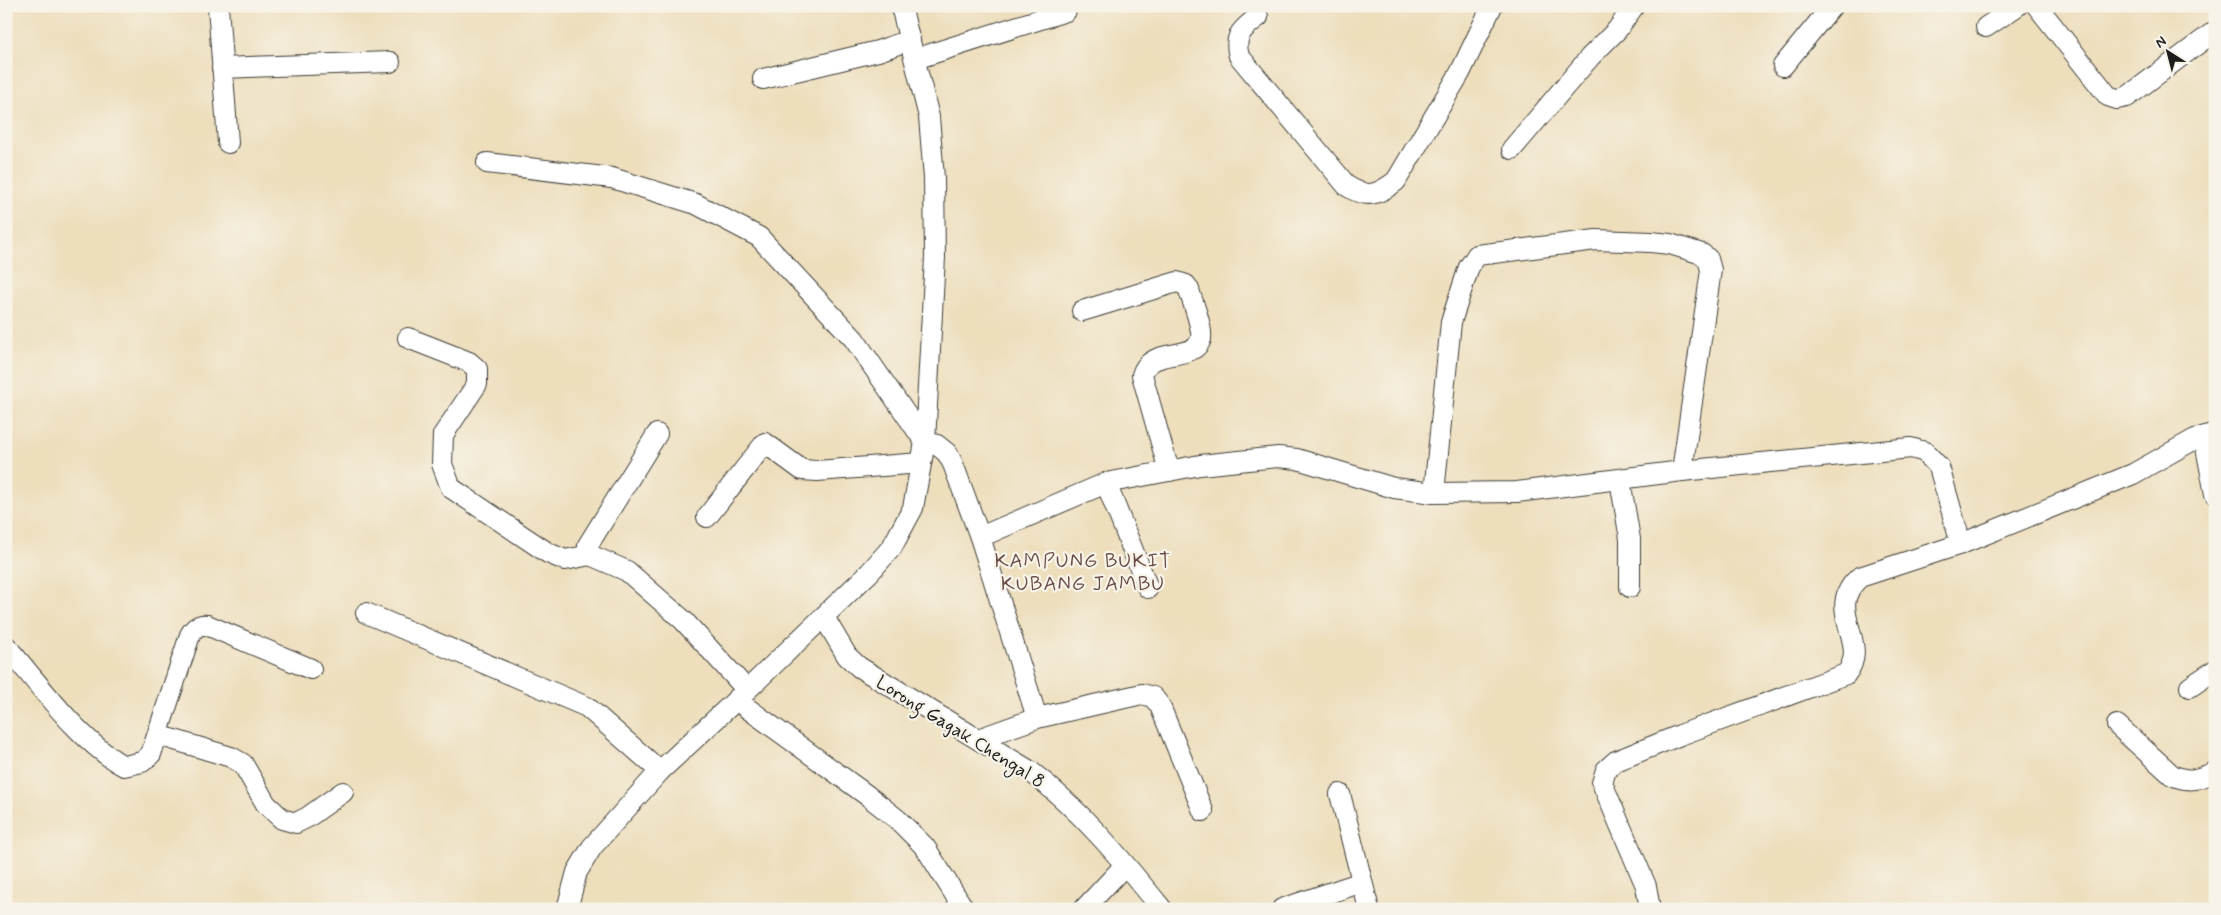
<svg xmlns="http://www.w3.org/2000/svg" width="2221" height="915" font-family="Mynerve,sans-serif">
  <style>
    .lines { fill: none; stroke-linecap: round; stroke-linejoin: round }
    .minor-casing { stroke: #3b3934; stroke-width: 22 }
    .minor { stroke: #fff; stroke-width: 20 }
    .labels { text-anchor: middle; stroke-width: 4.5; stroke-linejoin: round; paint-order: stroke }
    .street-label { font-size: 19px; fill: #1c1c1c; stroke: #f7f3e8 }
    .neighbourhood-label { font-size: 20px; letter-spacing: 1px; fill: #694c47; stroke: #f7f3e8 }
  </style>
  <rect width="100%" height="100%" fill="#f7f3e8"/>
  <filter id="ink" filterUnits="userSpaceOnUse"><feTurbulence type="fractalNoise" baseFrequency=".02" numOctaves="2"/><feDisplacementMap in="SourceGraphic" scale="10" xChannelSelector="R" yChannelSelector="G"/><feConvolveMatrix kernelMatrix="1 2 1 2 8 2 1 2 1" color-interpolation-filters="sRGB"/></filter>
  <filter id="wash" filterUnits="userSpaceOnUse"><feTurbulence type="fractalNoise" baseFrequency=".0096" numOctaves="4" result="noise"/><feDisplacementMap in="SourceGraphic" scale="20" xChannelSelector="R" yChannelSelector="G"/><feGaussianBlur stdDeviation="1.12" result="paint"/><feColorMatrix in="noise" values="0 0 0 0 0 0 0 0 0 0 0 0 0 0 0 0 0 1.4 0 .05"/><feComposite in="paint" operator="in"/></filter>
  <g filter="url(#wash)">
    <rect width="100%" height="100%" fill="#eddebc"/>
  </g>
  <g filter="url(#ink)">
    <g class="lines">
      <g class="minor-casing">
        <g id="minor">
          <polyline points="218,6 228,143"/>
          <polyline points="2037,6 2108,96 2117,99 2127,97 2215,31"/>
          <path d="M1258 17C1243 28 1233 36 1239 56L1347 186C1367 199 1378 195 1396 181L1460 73 1492 6"/>
          <polyline points="1986,27 2017,6"/>
          <polyline points="915,59 1066,11"/>
          <polyline points="1783,66 1832,6"/>
          <polyline points="222,68 390,62"/>
          <polyline points="763,79 878,51 910,40"/>
          <polyline points="1512,149 1590,57 1617,30 1634,6"/>
          <polyline points="487,163 612,178 696,204 759,237 854,339 925,442 937,445 947,453 953,464 980,537 1037,718"/>
          <path d="M1082 311 1177 282 1186 285 1189 290C1192 301 1203 327 1201 339 1195 362 1150 346 1142 375L1169 471"/>
          <polyline points="408,338 469,362 477,369 477,384 443,435 442,464 451,488 548,553 565,560 590,555"/>
          <polyline points="657,434 588,545 590,555 627,571 683,620 747,690"/>
          <polyline points="2204,437 2215,494"/>
          <polyline points="1620,480 1630,539 1630,587"/>
          <polyline points="1106,483 1148,588"/>
          <polyline points="1434,493 1451,322 1469,267 1477,255 1596,240 1651,242 1670,244 1702,254 1708,259 1711,270 1682,471"/>
          <polyline points="707,517 765,443 802,470 817,471 921,463"/>
          <polyline points="980,537 1106,483 1200,465 1278,457 1297,459 1394,488 1434,493 1517,492 1682,471 1911,448 1925,452 1939,467 1961,544 2133,474 2195,439 2215,433"/>
          <polyline points="366,613 587,707 660,771"/>
          <path d="M824 617 847 656 859 667 1030 771C1080 809 1122 860 1162 909"/>
          <path d="M6 646C39 684 81 743 124 766L142 762 151 754 190 635C194 628 198 624 207 625L311 669"/>
          <polyline points="2190,687 2215,670"/>
          <polyline points="736,700 868,796 897,819 925,847 964,909"/>
          <path d="M2117 725 2172 775C2189 783 2199 779 2215 772"/>
          <polyline points="158,735 231,757 243,764 266,804 282,819 296,823 308,817 343,792"/>
          <polyline points="978,739 1037,718 1142,694 1153,697 1160,706 1203,811"/>
          <polyline points="1340,794 1369,909"/>
          <polyline points="567,909 577,872 592,847 660,771 747,690 869,573 892,547 913,508 925,442 935,257 934,178 929,117 901,6"/>
          <polyline points="1084,909 1125,865"/>
          <polyline points="1282,909 1362,882"/>
          <path d="M1650 909 1646 886 1602 783 1606 770 1616 761 1680 735 1846 674C1872 642 1822 609 1860 577L1961 544"/>
        </g>
      </g>
      <use href="#minor" class="minor"/>
    </g>
  </g>
  <g class="labels">
    <g class="street-label">
      <text transform="translate(961 731) rotate(32)" y="7">Lorong Gagak Chengal 8</text>
    </g>
    <g class="neighbourhood-label">
      <text x="1083" y="567">KAMPUNG BUKIT<tspan x="1083" dy="23">KUBANG JAMBU</tspan></text>
    </g>
  </g>
  <rect width="2221" height="915" fill="none" stroke="#f7f3e8" stroke-width="25"/>
  <g transform="translate(2168 52) rotate(324)" stroke="#f7f3e8" stroke-width="4" paint-order="stroke">
  <path d="M0-4L9 19L0 12L-9 19Z" fill="#1c1c1c"/>
  <text y="-8" font-size="14" font-weight="bold" text-anchor="middle" fill="#1c1c1c">N</text>
  </g>
</svg>
